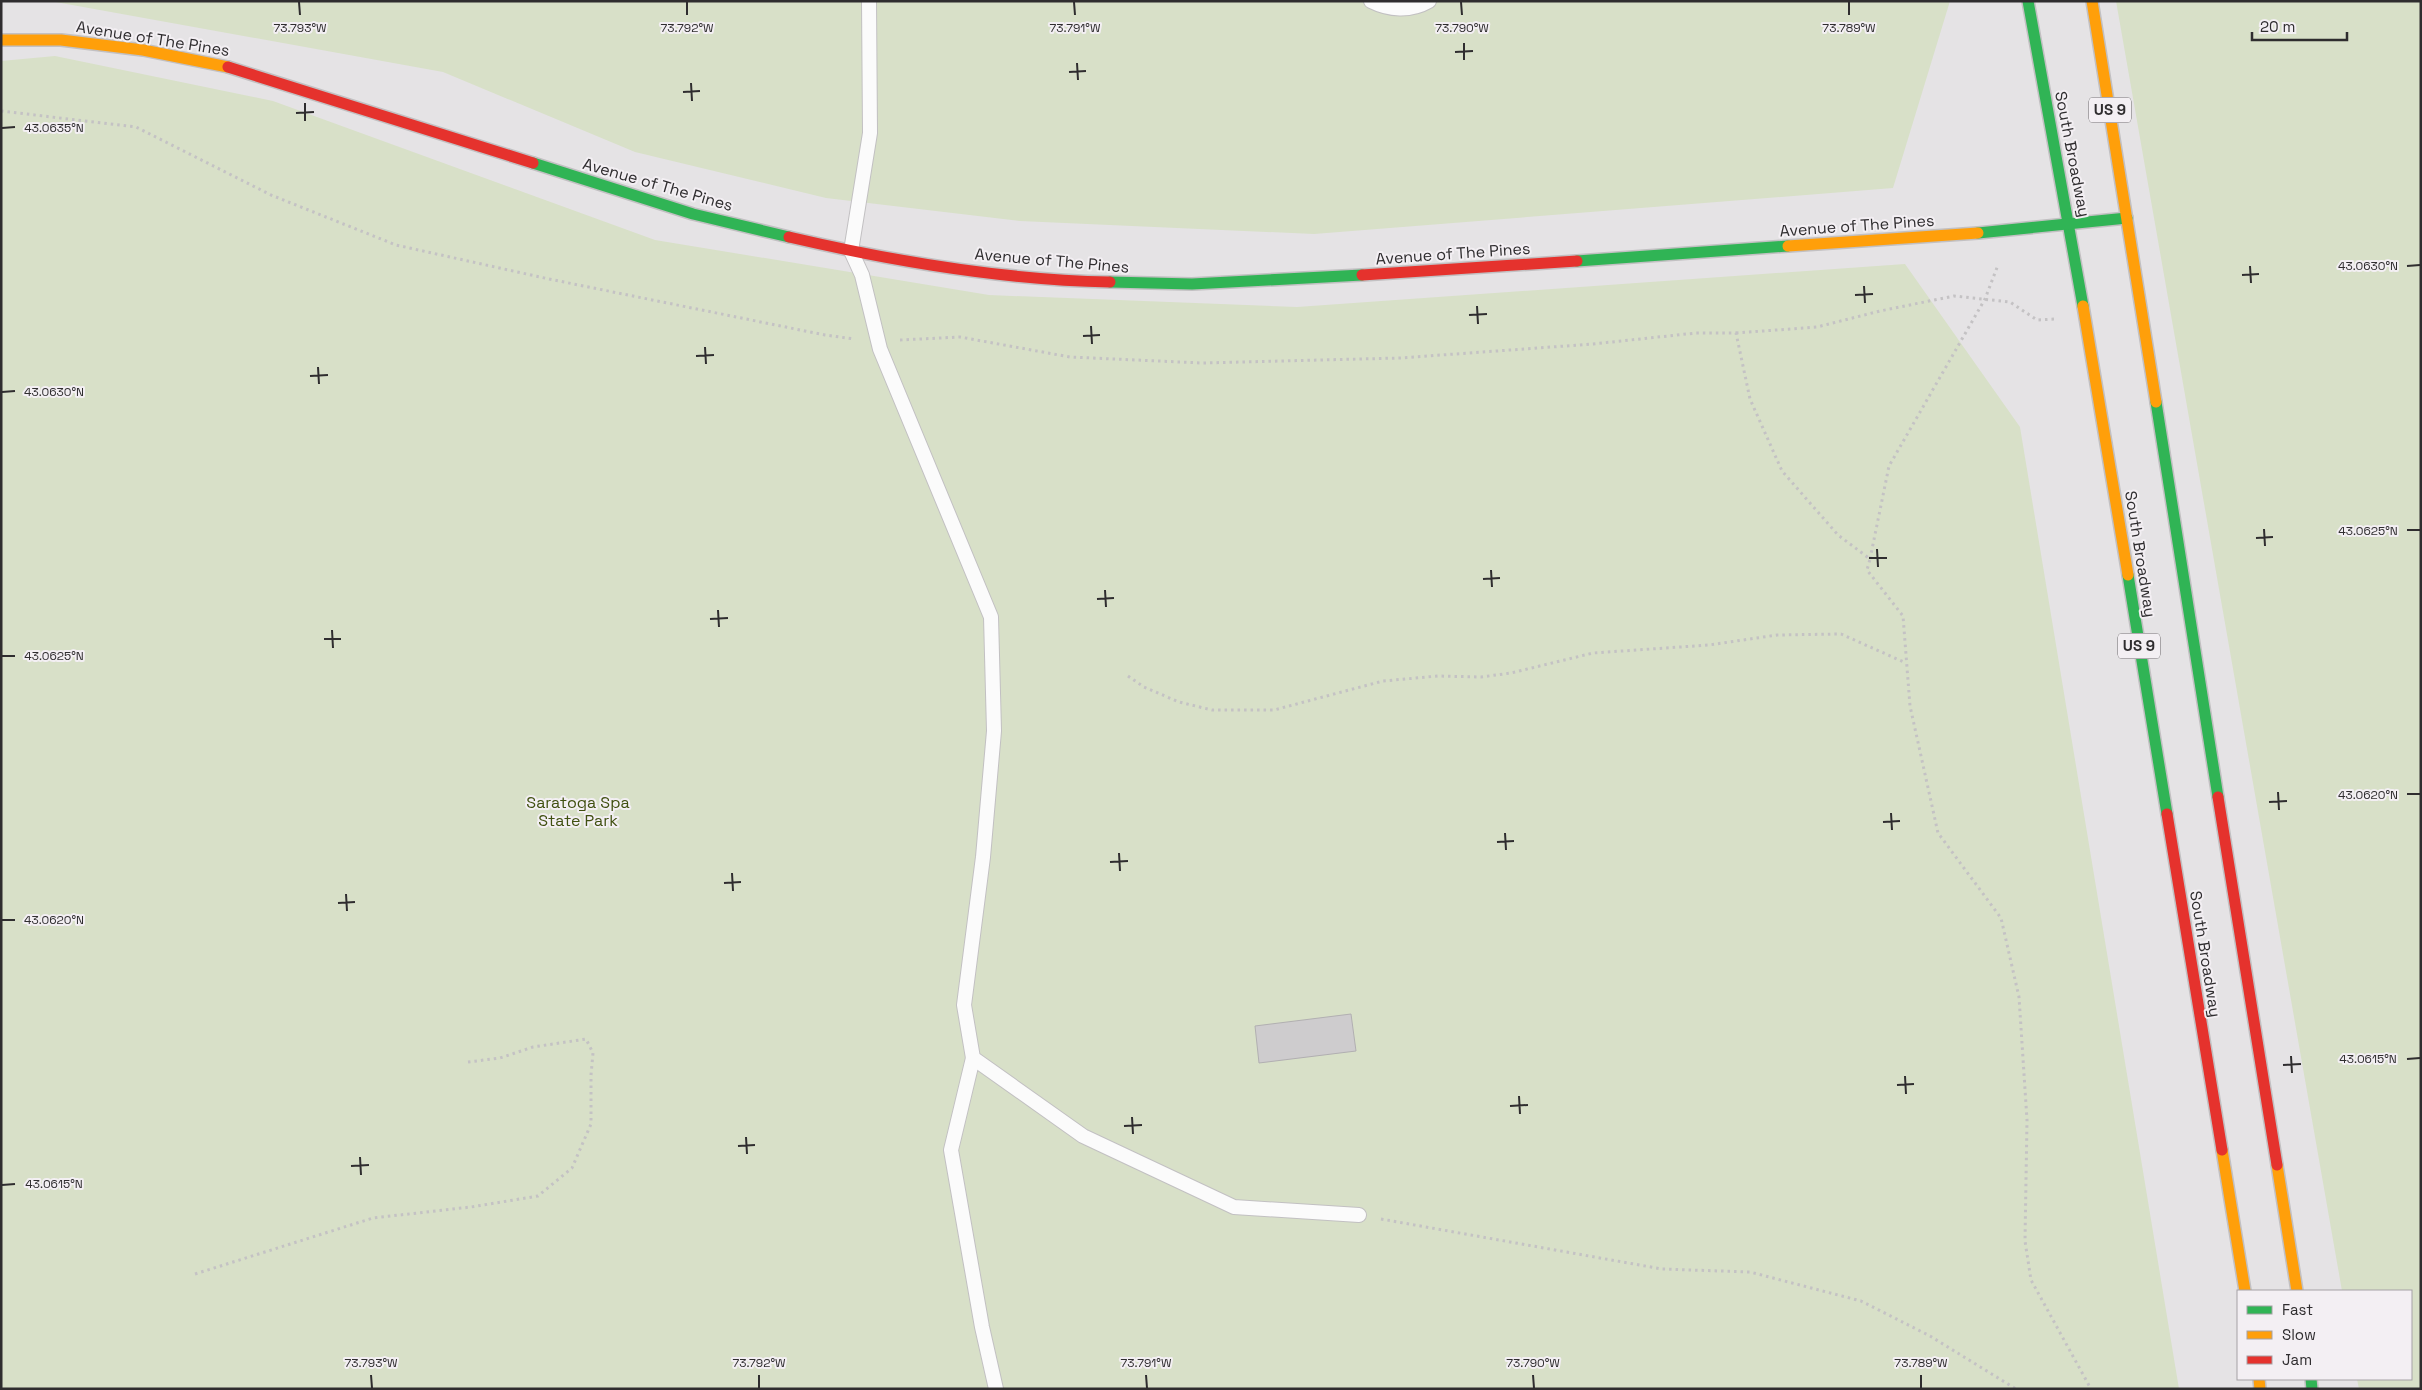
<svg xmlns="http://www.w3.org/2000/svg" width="2422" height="1390" font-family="'Space Grotesk',sans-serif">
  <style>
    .green { fill: #d8e0c8 }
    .building { fill: #ceccce; stroke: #b1afb1 }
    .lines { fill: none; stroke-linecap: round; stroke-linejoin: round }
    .lane-casing { stroke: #c2c0c2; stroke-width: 16 }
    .fast-casing { stroke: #c2c0c2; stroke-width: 14 }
    .slow-casing { stroke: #c2c0c2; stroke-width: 14 }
    .jam-casing { stroke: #c2c0c2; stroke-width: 14 }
    .path { stroke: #c4c2c4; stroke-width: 3; stroke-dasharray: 2.5 4; stroke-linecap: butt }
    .lane { stroke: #fbfbfb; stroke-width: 14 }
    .fast { stroke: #30b455; stroke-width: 11 }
    .slow { stroke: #ff9f0a; stroke-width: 11 }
    .jam { stroke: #e5322d; stroke-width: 11 }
    .ticks { fill: none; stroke: #2f2d2f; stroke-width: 2 }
    .labels { text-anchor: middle; stroke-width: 4; stroke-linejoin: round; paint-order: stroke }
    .shield { fill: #f3eff3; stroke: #6a676a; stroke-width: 1 }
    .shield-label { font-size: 15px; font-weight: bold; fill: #2f2d2f }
    .street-label { font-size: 16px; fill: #2f2d2f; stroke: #f3eff3 }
    .park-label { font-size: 16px; fill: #405010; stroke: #f3eff3 }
    .ticks-label { font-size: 12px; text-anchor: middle; fill: #2f2d2f; stroke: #f3eff3; stroke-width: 4; stroke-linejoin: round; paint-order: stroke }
  </style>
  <rect width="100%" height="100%" fill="#e5e3e5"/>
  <g class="green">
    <polygon points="50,1 1950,1 1893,188 1314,234 1020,221 826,198 635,152 443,72"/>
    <polygon points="2116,1 2421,1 2421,1389 2359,1389 2357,1379 2411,1379 2411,1291 2342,1291"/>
    <polygon points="55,56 273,101 655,240 989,295 1297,307 1905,264 2020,427 2179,1389 1,1389 1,61"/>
  </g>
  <polygon class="building" points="1351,1014 1356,1051 1259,1063 1255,1026"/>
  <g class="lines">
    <g class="lane-casing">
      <g id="lane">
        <polyline points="869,1 870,133 851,251 862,275 880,349 991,617 994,731 983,857 964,1005 973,1058 1083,1136 1234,1207 1359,1215"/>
        <path d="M1371 1C1389 10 1410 12 1429 1"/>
        <polyline points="973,1058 951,1150 982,1327 996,1389"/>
      </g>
    </g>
    <g class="fast-casing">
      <g id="fast">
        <polyline points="2028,1 2083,306"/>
        <polyline points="533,163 693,214 789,237"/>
        <polyline points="1978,233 2127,218"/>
        <polyline points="1577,261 1788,246"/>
        <polyline points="1110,282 1192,284 1362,275"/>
        <polyline points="2156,402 2218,797"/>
        <polyline points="2128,575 2167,814"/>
        <polyline points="2311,1379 2312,1389"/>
      </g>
    </g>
    <g class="slow-casing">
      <g id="slow">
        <polyline points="2092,1 2156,402"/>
        <polyline points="1,40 61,40 143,50 228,67"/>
        <polyline points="1788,246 1978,233"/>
        <polyline points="2083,306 2128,575"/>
        <polyline points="2222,1150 2245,1291"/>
        <polyline points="2277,1165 2297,1291"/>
        <polyline points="2259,1379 2260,1389"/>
      </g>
    </g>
    <g class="jam-casing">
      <g id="jam">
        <polyline points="228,67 533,163"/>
        <path d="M789 237C892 261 1004 280 1110 282"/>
        <polyline points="1362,275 1577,261"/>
        <polyline points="2218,797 2277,1165"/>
        <polyline points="2167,814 2222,1150"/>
      </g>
    </g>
    <g class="path">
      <polyline points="1,111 136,127 271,195 396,245 549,279 825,335 854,339"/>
      <polyline points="1736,333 1817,327 1880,311 1954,296 2010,302 2037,320 2056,319"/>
      <polyline points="900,340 960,337 1070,357 1202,363 1400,358 1593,344 1696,333 1736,333 1750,399 1782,471 1838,535 1870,559 1867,570 1903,616 1910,706 1938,833 2001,918 2019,997 2027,1120 2025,1241 2031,1280 2091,1389"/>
      <polyline points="1870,559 1889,466 1985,299 1998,265"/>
      <polyline points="1128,676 1144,687 1179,702 1212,710 1274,710 1383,681 1438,676 1481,677 1511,673 1593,653 1709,645 1777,635 1841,634 1906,663"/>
      <polyline points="1381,1219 1662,1269 1750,1272 1861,1301 1930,1336 2016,1389"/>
      <polyline points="195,1274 373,1218 471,1207 538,1196 572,1168 591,1124 591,1075 593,1053 586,1039 533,1047 500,1058 468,1062"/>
    </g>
    <use href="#lane" class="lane"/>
    <use href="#fast" class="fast"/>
    <use href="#slow" class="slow"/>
    <use href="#jam" class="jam"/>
  </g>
  <path class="ticks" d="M299 2 300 15M687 2V15M1074 2 1075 15M1461 2 1462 15M1849 2V15M1464 43V60M1455 52 1473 51M1077 63 1078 80M1069 72 1086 71M691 83 692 101M683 92 700 91M305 103V121M296 113 314 112M2 128 15 127M2250 266 2251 283M2407 266 2420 265M2242 275 2259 274M1864 286 1865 303M1855 295 1873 294M1477 306 1478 324M1469 315 1487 314M1091 326 1092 344M1083 336 1100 335M705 347 706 364M696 356 714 355M318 367 319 384M310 376 328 375M2 392 15 391M2264 529 2265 546M2407 530H2420M2256 538 2273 537M1877 549 1878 567M1869 558H1887M1491 570 1492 587M1483 579 1500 578M1105 590 1106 607M1097 599 1114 598M718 610 719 627M710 619 728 618M332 630 333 648M324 639H341M2 656H15M2278 792 2279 810M2407 794H2420M2269 802 2287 801M1891 813 1892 830M1883 822 1900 821M1505 833 1506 850M1497 842 1514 841M1119 853 1120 871M1110 862 1128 861M732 873 733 891M724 883 741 882M346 894 347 911M338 903 355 902M2 920H15M2291 1056 2292 1073M2407 1059 2420 1058M2283 1065 2301 1064M1905 1076 1906 1094M1897 1085 1914 1084M1519 1096 1520 1114M1510 1106 1528 1105M1132 1117 1133 1134M1124 1126 1142 1125M746 1137 747 1154M738 1146 755 1145M360 1157 361 1175M351 1166 369 1165M2 1185 15 1184M371 1375 372 1388M759 1375V1388M1146 1375 1147 1388M1533 1375 1534 1388M1921 1375V1388"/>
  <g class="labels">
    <g class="shield">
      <rect x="2089" y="97.5" width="42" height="25" rx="4"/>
      <rect x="2118" y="633.5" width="42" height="25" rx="4"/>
    </g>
    <g class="shield-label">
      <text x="2110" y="115">US 9</text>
      <text x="2139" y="651">US 9</text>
    </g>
    <g class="street-label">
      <text transform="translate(153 38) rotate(9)" y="6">Avenue of The Pines</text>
      <text transform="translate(2073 154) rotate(79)" y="6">South Broadway</text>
      <text transform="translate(658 184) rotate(16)" y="6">Avenue of The Pines</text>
      <text transform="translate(1857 225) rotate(-4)" y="6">Avenue of The Pines</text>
      <text transform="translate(1453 253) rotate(-4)" y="6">Avenue of The Pines</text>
      <text transform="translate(1052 260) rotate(5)" y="6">Avenue of The Pines</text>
      <text transform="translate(2141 554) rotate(81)" y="6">South Broadway</text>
      <text transform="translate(2206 954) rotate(81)" y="6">South Broadway</text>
    </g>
    <g class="park-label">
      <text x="578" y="808">Saratoga Spa<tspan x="578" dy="18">State Park</tspan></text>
    </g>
  </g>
  <g class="ticks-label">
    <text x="300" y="32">73.793°W</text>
    <text x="687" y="32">73.792°W</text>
    <text x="1075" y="32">73.791°W</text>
    <text x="1462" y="32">73.790°W</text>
    <text x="1849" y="32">73.789°W</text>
    <text x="54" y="132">43.0635°N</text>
    <text x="2368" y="270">43.0630°N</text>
    <text x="54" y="396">43.0630°N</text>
    <text x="2368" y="535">43.0625°N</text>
    <text x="54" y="660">43.0625°N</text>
    <text x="2368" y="799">43.0620°N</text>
    <text x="54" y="924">43.0620°N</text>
    <text x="2368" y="1063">43.0615°N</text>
    <text x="54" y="1188">43.0615°N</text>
    <text x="371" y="1367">73.793°W</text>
    <text x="759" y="1367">73.792°W</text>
    <text x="1146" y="1367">73.791°W</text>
    <text x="1533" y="1367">73.790°W</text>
    <text x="1921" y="1367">73.789°W</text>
  </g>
  <rect width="2422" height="1390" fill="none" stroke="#2f2d2f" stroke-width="5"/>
  <rect x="2237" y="1290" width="175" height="90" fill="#f3eff3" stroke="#a5a1a5"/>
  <rect x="2247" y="1306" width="25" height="8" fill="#30b455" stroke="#a5a1a5"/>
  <text x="2282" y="1315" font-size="15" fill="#2f2d2f">Fast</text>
  <rect x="2247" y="1331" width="25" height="8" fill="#ff9f0a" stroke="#a5a1a5"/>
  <text x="2282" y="1340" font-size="15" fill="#2f2d2f">Slow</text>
  <rect x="2247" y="1356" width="25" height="8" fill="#e5322d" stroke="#a5a1a5"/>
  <text x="2282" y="1365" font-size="15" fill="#2f2d2f">Jam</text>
  <path d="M2252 32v8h95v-8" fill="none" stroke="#2f2d2f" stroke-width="2.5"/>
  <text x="2260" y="32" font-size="15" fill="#2f2d2f" stroke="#f3eff3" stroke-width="4" paint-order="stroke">20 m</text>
</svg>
